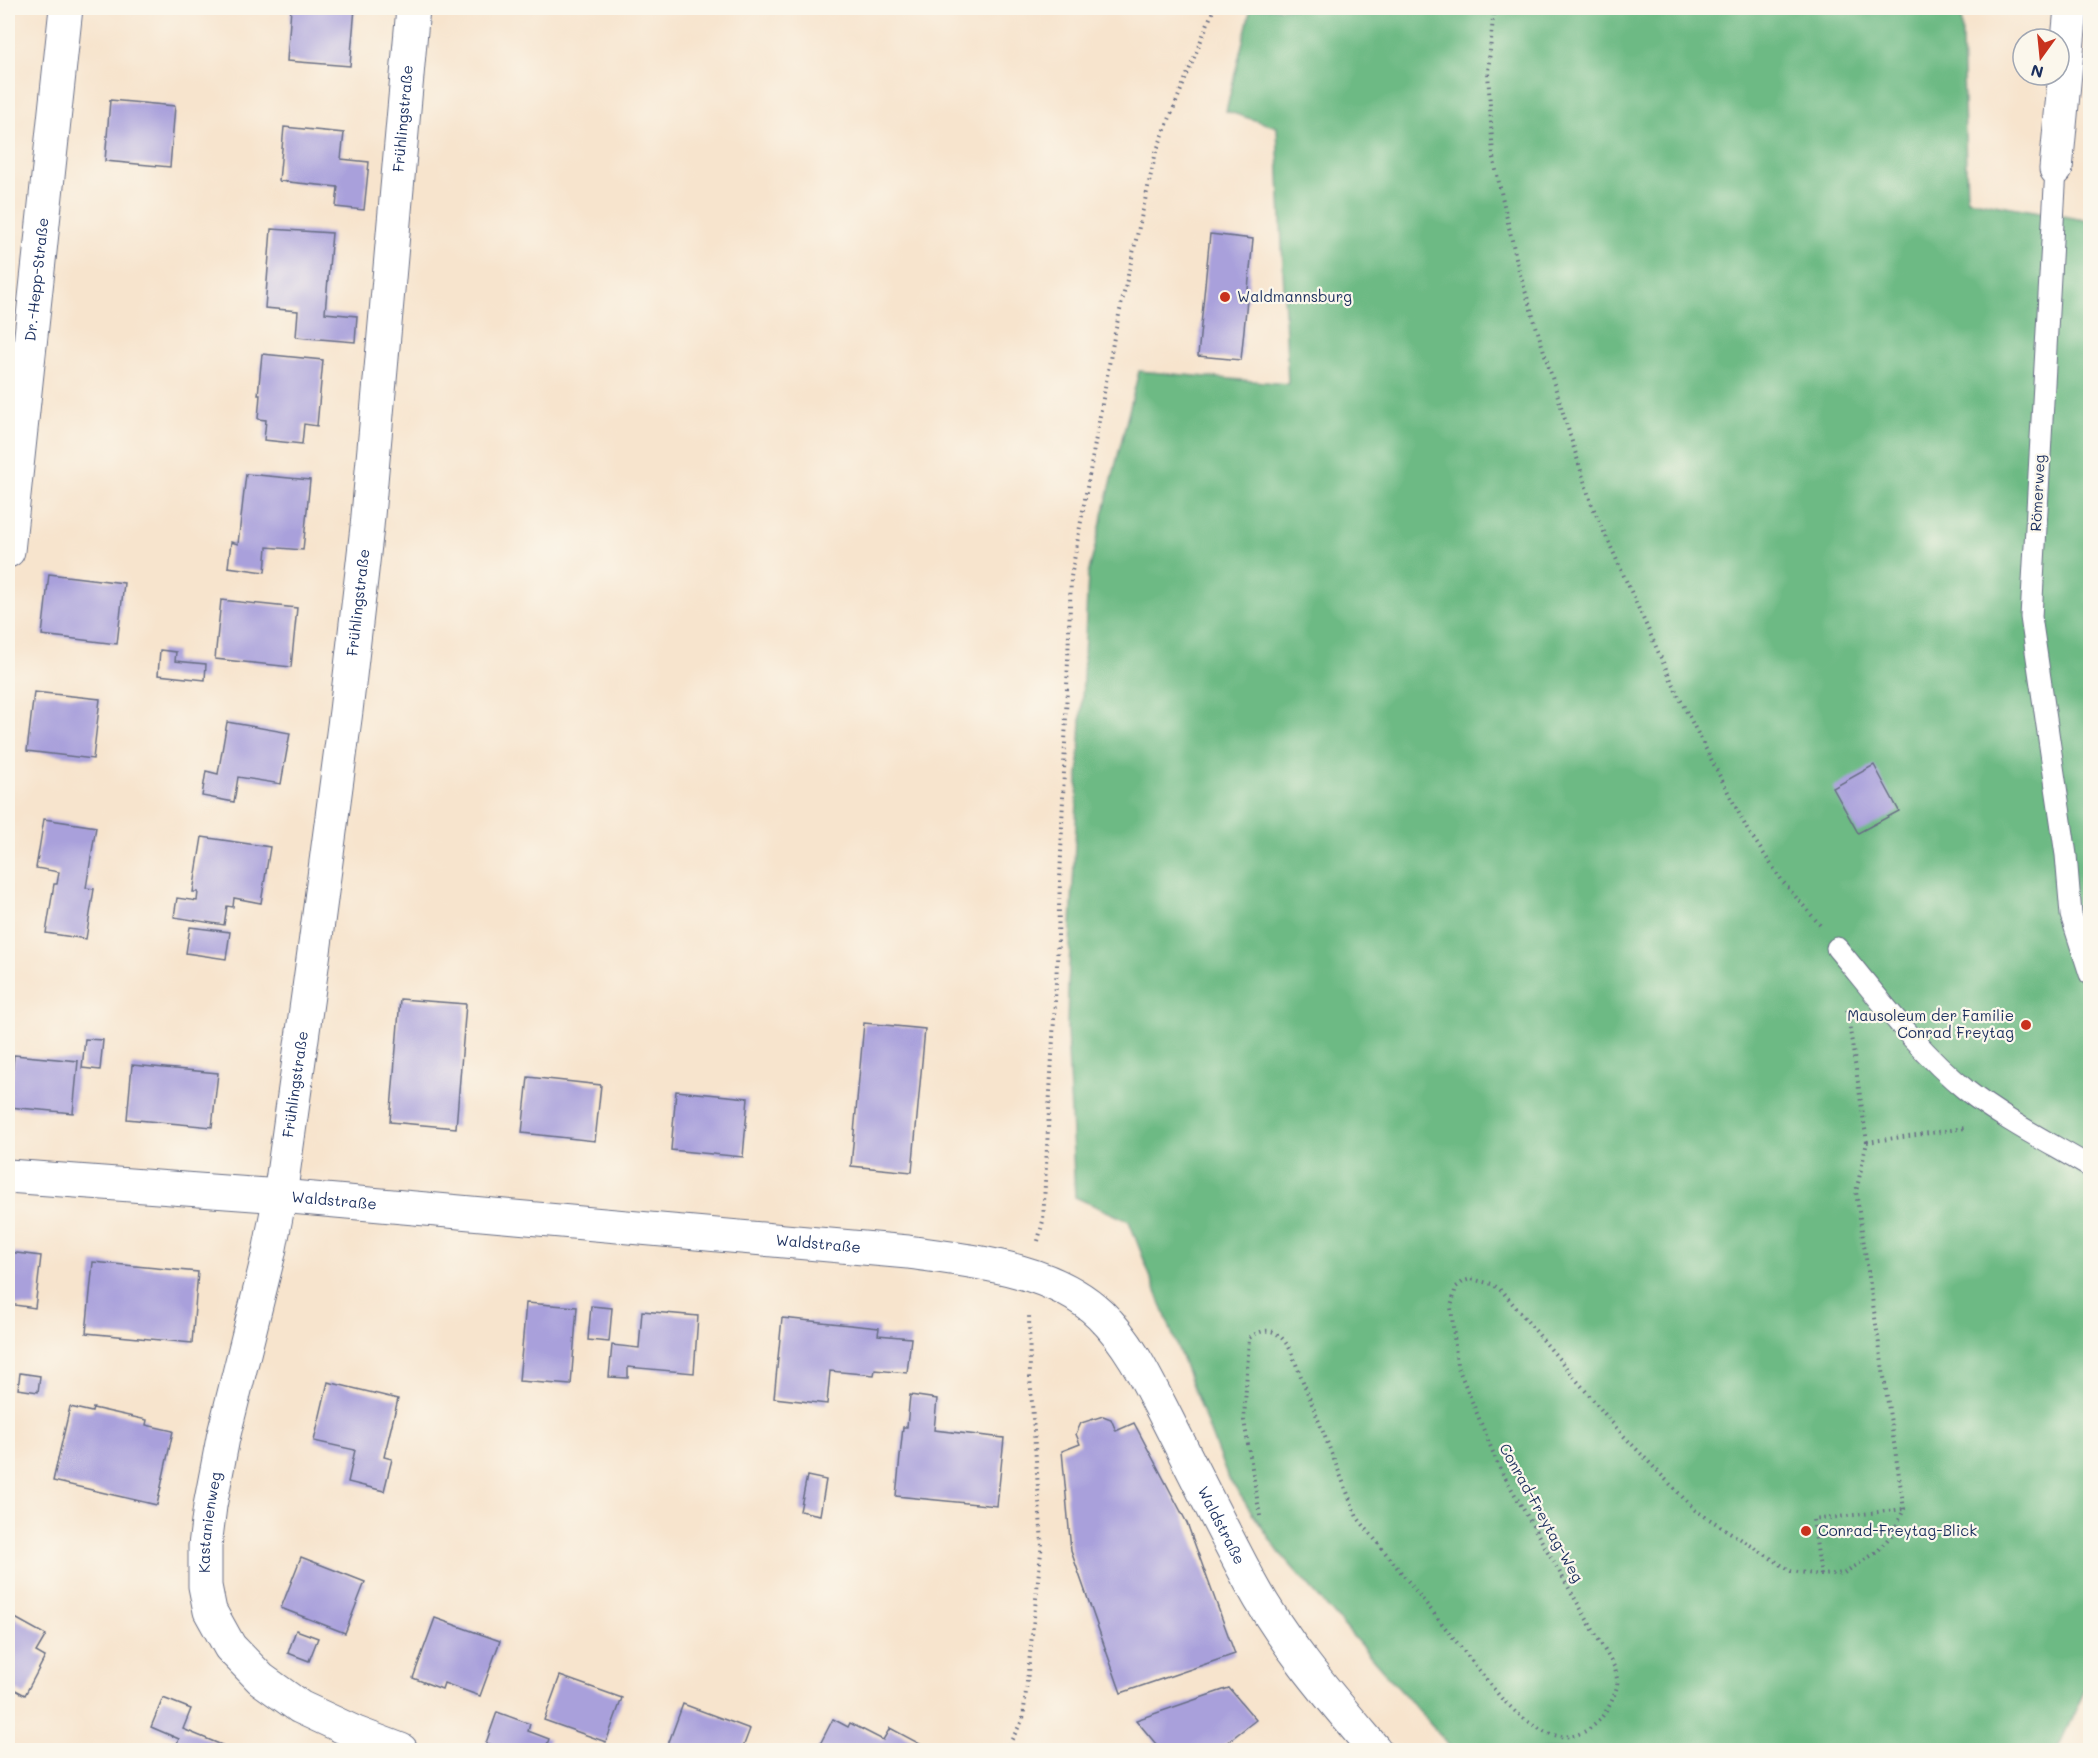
<svg xmlns="http://www.w3.org/2000/svg" width="2098" height="1758" font-family="Mali,sans-serif">
  <style>
    .forest { fill: #6dba84; stroke: #447471; stroke-width: 1.5 }
    .building { fill: #a9a0db }
    .lines { fill: none; stroke-linecap: round; stroke-linejoin: round }
    .lane-casing { stroke: #686e85; stroke-width: 23 }
    .street-casing { stroke: #686e85; stroke-width: 35 }
    .path { stroke: #686e85; stroke-width: 4; stroke-dasharray: 1.5 4.5; stroke-linecap: butt }
    .lane { stroke: #fff; stroke-width: 21 }
    .street { stroke: #fff; stroke-width: 33 }
    .poi-dot { fill: #c8321e; stroke: #fbf7ec; stroke-width: 2 }
    .labels { text-anchor: middle; stroke-width: 4.5; stroke-linejoin: round; paint-order: stroke }
    .street-label { font-size: 15px; fill: #1b2f5e; stroke: #fbf7ec }
    .poi-label { font-size: 15px; fill: #1b2f5e; stroke: #fbf7ec; text-anchor: start }
  </style>
  <rect width="100%" height="100%" fill="#fbf7ec"/>
  <filter id="ink" filterUnits="userSpaceOnUse"><feTurbulence type="fractalNoise" baseFrequency=".0167" numOctaves="2"/><feDisplacementMap in="SourceGraphic" scale="12" xChannelSelector="R" yChannelSelector="G"/><feConvolveMatrix kernelMatrix="1 2 1 2 8 2 1 2 1" color-interpolation-filters="sRGB"/></filter>
  <filter id="wash" filterUnits="userSpaceOnUse"><feTurbulence type="fractalNoise" baseFrequency=".008" numOctaves="4" result="noise"/><feDisplacementMap in="SourceGraphic" scale="24" xChannelSelector="R" yChannelSelector="G"/><feGaussianBlur stdDeviation="1.35" result="paint"/><feColorMatrix in="noise" values="0 0 0 0 0 0 0 0 0 0 0 0 0 0 0 0 0 1.4 0 .05"/><feComposite in="paint" operator="in"/></filter>
  <g filter="url(#wash)">
    <rect width="100%" height="100%" fill="#f7e4cd"/>
    <polygon class="forest" points="1251,8 1961,8 1967,199 2090,221 2090,1679 2057,1750 1453,1750 1279,1552 1227,1476 1129,1221 1075,1197 1067,1030 1068,989 1088,575 1139,371 1288,384 1277,127 1226,111"/>
    <g id="blocks">
      <g class="building">
        <polygon points="291,8 355,8 350,66 287,61"/>
        <polygon points="110,100 175,106 170,167 105,161"/>
        <polygon points="284,127 344,133 341,159 369,162 364,210 336,207 338,187 279,181"/>
        <polygon points="271,229 332,233 325,313 357,316 355,342 296,337 298,311 265,308"/>
        <polygon points="1210,234 1253,239 1241,360 1198,356"/>
        <polygon points="262,354 323,360 317,426 304,424 302,444 264,440 266,420 258,419 260,395 258,395"/>
        <polygon points="246,474 310,480 303,550 267,547 265,572 228,567 231,542 238,544"/>
        <polygon points="49,574 124,583 117,644 42,635"/>
        <polygon points="221,600 297,608 291,667 215,659"/>
        <polygon points="160,650 176,652 175,661 206,664 205,680 158,675"/>
        <polygon points="34,692 100,699 93,759 27,751"/>
        <polygon points="227,722 290,733 281,784 238,777 234,802 202,796 206,771 218,774"/>
        <polygon points="1874,765 1899,811 1858,833 1833,788"/>
        <polygon points="44,819 96,827 86,888 94,889 86,939 46,933 54,884 57,884 59,872 36,868"/>
        <polygon points="202,837 270,847 261,903 234,898 233,907 227,906 224,925 174,917 177,898 197,901 198,892 193,892"/>
        <polygon points="190,927 230,932 226,959 186,953"/>
        <polygon points="400,999 466,1004 456,1128 390,1122"/>
        <polygon points="864,1023 925,1029 912,1172 851,1166"/>
        <polygon points="85,1039 103,1040 100,1070 82,1068"/>
        <polygon points="14,1055 78,1061 73,1113 9,1107"/>
        <polygon points="132,1065 218,1073 212,1127 127,1119"/>
        <polygon points="528,1077 601,1085 595,1141 522,1133"/>
        <polygon points="676,1091 748,1098 743,1157 671,1150"/>
        <polygon points="8,1252 41,1256 35,1308 8,1304"/>
        <polygon points="93,1262 198,1272 192,1343 86,1333"/>
        <polygon points="526,1303 577,1307 571,1385 519,1381"/>
        <polygon points="591,1306 612,1308 609,1342 588,1340"/>
        <polygon points="642,1311 698,1316 694,1373 628,1367 628,1378 609,1377 612,1345 639,1348"/>
        <polygon points="782,1318 879,1328 878,1335 911,1338 907,1373 875,1370 874,1375 830,1371 827,1404 774,1398"/>
        <polygon points="20,1373 40,1376 38,1392 18,1389"/>
        <polygon points="328,1382 398,1399 384,1457 392,1459 384,1491 348,1482 355,1450 314,1441"/>
        <polygon points="910,1395 937,1399 934,1430 1004,1438 997,1506 896,1496 903,1427 907,1427"/>
        <polygon points="70,1407 92,1412 93,1408 147,1420 146,1425 173,1431 157,1505 53,1481"/>
        <polygon points="1103,1416 1111,1419 1116,1431 1134,1423 1187,1523 1235,1654 1121,1693 1071,1551 1062,1451 1080,1444 1076,1434 1081,1423"/>
        <polygon points="807,1476 826,1480 820,1515 800,1511"/>
        <polygon points="301,1557 365,1582 345,1633 281,1608"/>
        <polygon points="8,1614 46,1635 36,1652 45,1657 25,1695 8,1686"/>
        <polygon points="435,1618 500,1641 480,1696 444,1683 442,1689 413,1678"/>
        <polygon points="296,1630 318,1638 309,1661 288,1653"/>
        <polygon points="560,1676 622,1698 606,1742 544,1720"/>
        <polygon points="1229,1688 1256,1720 1217,1750 1161,1750 1136,1720"/>
        <polygon points="163,1698 191,1709 183,1729 234,1750 174,1750 179,1739 151,1727"/>
        <polygon points="683,1704 750,1729 742,1750 666,1750"/>
        <polygon points="497,1712 530,1724 528,1731 549,1739 545,1750 508,1750 486,1743"/>
        <polygon points="833,1719 848,1727 850,1723 883,1740 890,1728 922,1745 921,1748 925,1750 817,1750"/>
      </g>
    </g>
  </g>
  <g filter="url(#ink)">
    <use href="#blocks" fill-opacity="0" stroke="#686e85" stroke-width="1.5"/>
    <g class="lines">
      <g class="lane-casing">
        <g id="lane">
          <polyline points="2056,169 2031,617 2066,855 2071,915 2090,974"/>
          <path d="M1837 948C1878 997 1916 1049 1966 1090 2004 1120 2048 1142 2090 1167"/>
        </g>
      </g>
      <g class="street-casing">
        <g id="street">
          <polyline points="2056,169 2071,8"/>
          <path id="s1" d="M8 551 66 8"/>
          <path id="s2" d="M8 1176 280 1196 908 1252C971 1261 1052 1268 1100 1314 1132 1345 1150 1386 1170 1425 1197 1478 1223 1531 1251 1583 1284 1644 1331 1698 1375 1750"/>
          <path id="s3" d="M401 1750 356 1733 300 1707 261 1679 230 1647 210 1611 205 1586V1546L210 1506 223 1438 269 1253 280 1196 314 952 346 711 367 527 413 8"/>
        </g>
      </g>
      <g class="path">
        <polyline points="1494,8 1488,72 1493,157 1519,271 1591,503 1676,691 1747,829 1783,882 1820,925"/>
        <polyline points="1867,1142 1965,1128"/>
        <polyline points="1038,1241 1043,1221 1057,964 1071,577 1114,337 1156,152 1214,8"/>
        <path d="M1260 1516 1244 1420 1249 1338C1268 1325 1278 1330 1290 1349L1357 1517 1502 1699C1516 1712 1529 1725 1546 1732 1581 1748 1609 1718 1617 1686 1618 1681 1616 1674 1615 1668L1499 1467 1457 1365 1451 1307 1456 1287 1464 1281 1471 1279 1492 1284 1503 1292 1619 1431 1695 1510 1791 1571 1821 1575 1844 1573 1877 1552 1893 1533 1904 1509 1856 1192 1867 1142 1847 1010"/>
        <polyline points="1821,1575 1813,1520 1904,1509"/>
        <polyline points="1006,1750 1023,1719 1042,1543 1030,1376 1029,1313"/>
      </g>
      <use href="#lane" class="lane"/>
      <use href="#street" class="street"/>
    </g>
  </g>
  <g class="poi-dot">
    <circle cx="1225" cy="297" r="6"/>
    <circle cx="2026" cy="1025" r="6"/>
    <circle cx="1806" cy="1531" r="6"/>
  </g>
  <g class="labels">
    <g class="street-label">
      <text dy="5" stroke="none"><textPath href="#s3" startOffset="1752">Frühlingstraße</textPath></text>
      <text dy="5" stroke="none"><textPath href="#s1" startOffset="273">Dr.-Hepp-Straße</textPath></text>
      <text transform="translate(2038 493) rotate(-87)" y="5">Römerweg</text>
      <text dy="5" stroke="none"><textPath href="#s3" startOffset="1266">Frühlingstraße</textPath></text>
      <text dy="5" stroke="none"><textPath href="#s3" startOffset="780">Frühlingstraße</textPath></text>
      <text dy="5" stroke="none"><textPath href="#s2" startOffset="327">Waldstraße</textPath></text>
      <text dy="5" stroke="none"><textPath href="#s2" startOffset="813">Waldstraße</textPath></text>
      <text transform="translate(1541 1513) rotate(61)" y="5">Conrad-Freytag-Weg</text>
      <text dy="5" stroke="none"><textPath href="#s3" startOffset="333">Kastanienweg</textPath></text>
      <text dy="5" stroke="none"><textPath href="#s2" startOffset="1353">Waldstraße</textPath></text>
    </g>
    <g class="poi-label">
      <text x="1237" y="302">Waldmannsburg</text>
      <text x="2014" y="1021" text-anchor="end">Mausoleum der Familie<tspan x="2014" dy="17">Conrad Freytag</tspan></text>
      <text x="1818" y="1536">Conrad-Freytag-Blick</text>
    </g>
  </g>
  <rect width="2098" height="1758" fill="none" stroke="#fbf7ec" stroke-width="30"/>
  <g transform="translate(2041 57) rotate(195)"><circle r="28" fill="#fbf7ec" stroke="#a1a7b3" stroke-width="1.5"/>
  <path d="M0-4.5L10 22L0 15L-10 22Z" fill="#c8321e"/>
  <text y="-9" font-size="16" font-weight="bold" text-anchor="middle" fill="#1b2f5e">N</text>
  </g>
</svg>
